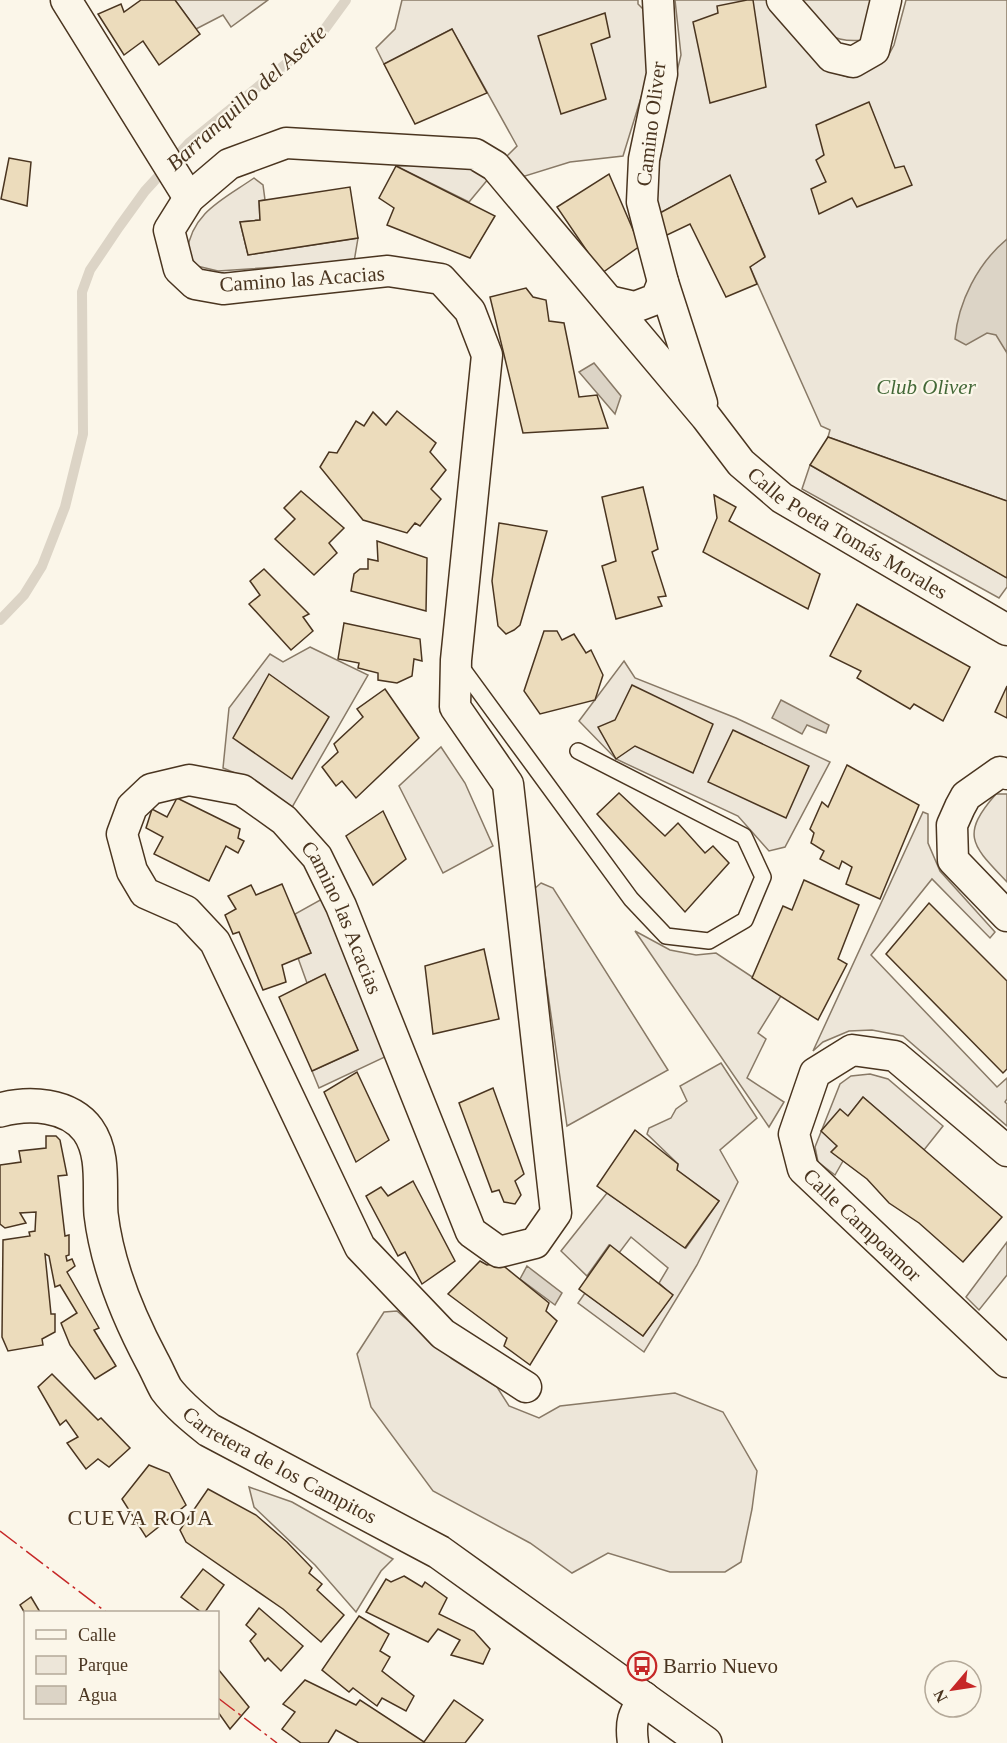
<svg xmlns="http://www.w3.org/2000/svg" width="1007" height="1743" font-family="'Times New Roman',serif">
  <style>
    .green { fill: #ede6d9; stroke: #887966; stroke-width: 1.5 }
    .parking { fill: #ede7d9; stroke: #887966; stroke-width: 1.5 }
    .water { fill: #dcd4c6; stroke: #887966; stroke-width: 1.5 }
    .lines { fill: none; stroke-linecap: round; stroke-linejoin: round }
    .stream { stroke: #dcd4c6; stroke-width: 10 }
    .building { fill: #ecdcbc; stroke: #4a3520; stroke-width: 1.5 }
    .service-casing { stroke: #4a3520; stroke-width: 18 }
    .minor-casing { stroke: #4a3520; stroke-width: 33 }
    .secondary-casing { stroke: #4a3520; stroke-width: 36 }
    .service { stroke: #fbf6e9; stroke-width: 15 }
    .minor { stroke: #fbf6e9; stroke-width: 30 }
    .secondary { stroke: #fbf6e9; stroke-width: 33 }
    .power { stroke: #c62828; stroke-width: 1.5; stroke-dasharray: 21 4.5 3 4.5; stroke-linecap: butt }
    .labels { text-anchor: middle; stroke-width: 4.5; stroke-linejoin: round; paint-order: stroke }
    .street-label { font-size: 21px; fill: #4a3520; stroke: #fbf6e9 }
    .park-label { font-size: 21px; font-style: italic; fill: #436837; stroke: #fbf6e9 }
    .poi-label { font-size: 21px; fill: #4a3520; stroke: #fbf6e9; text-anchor: start }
    .water-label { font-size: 22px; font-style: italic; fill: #4a3520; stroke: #fbf6e9 }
    .neighbourhood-label { font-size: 22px; letter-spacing: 1.5px; fill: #4a3520; stroke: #fbf6e9 }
  </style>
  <rect width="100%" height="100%" fill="#fbf6e9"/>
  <g class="green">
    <polygon points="175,0 268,0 231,27 223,15 196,29"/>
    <polygon points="402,0 638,0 638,4 645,11 648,75 623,156 570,162 522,177 505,158 517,146 452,29 384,64 376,48 395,29"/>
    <polygon points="675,0 769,0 828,71 848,77 866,71 887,58 894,45 906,0 1007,0 1007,501 828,437 830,430 821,426 750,267 765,256 730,176 658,214 653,171 681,55"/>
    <path d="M798 0H873L864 40C826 44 819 27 798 0Z"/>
    <polygon points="475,163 489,178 469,202 396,166"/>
    <path d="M254 178 263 185 265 200 259 201 260 220 240 222 248 255 358 238 354 262 218 271 197 266 187 252C192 212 224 199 254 178Z"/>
    <polygon points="810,465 1007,578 1007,587 999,598 802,489"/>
    <polygon points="310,647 368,675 291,809 259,783 223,768 229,708 270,654 283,662"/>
    <polygon points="624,661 635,678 736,718 830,762 785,847 769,851 738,816 616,759 579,721"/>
    <polygon points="441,747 465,783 493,846 443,873 399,786"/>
    <path d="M996 794H1007V882C973 846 959 836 996 794Z"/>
    <polygon points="923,812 928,814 928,843 940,871 995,932 990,938 932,879 871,955 997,1087 1007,1078 1007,1099 1005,1102 1007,1104 1007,1126 903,1036 872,1030 849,1031 823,1042 813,1051"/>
    <polygon points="541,883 553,888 668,1070 567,1126 533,890"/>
    <polygon points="322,899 387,1056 319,1088 312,1071 358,1050 325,975 307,983 298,958 311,953 295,914"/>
    <polygon points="635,931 670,950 696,955 716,953 781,996 758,1033 766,1039 747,1078 784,1102 769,1127"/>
    <polygon points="721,1063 757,1118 720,1150 738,1182 697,1265 644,1352 578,1303 585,1293 643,1336 672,1295 659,1283 668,1268 631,1237 619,1253 609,1245 587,1276 561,1251 607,1193 686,1248 719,1201 677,1170 678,1164 647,1134 649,1128 671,1118 676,1109 687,1101 680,1086"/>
    <polygon points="870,1074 888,1079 943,1126 924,1150 863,1097 848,1116 837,1146 832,1152 843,1161 835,1175 818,1162 815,1147 840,1084 851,1076"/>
    <polygon points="1007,1242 1007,1275 979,1310 966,1297"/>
    <polygon points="397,1311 452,1359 497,1387 509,1406 539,1418 560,1406 675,1393 723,1412 757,1471 752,1509 741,1562 725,1572 670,1572 608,1553 572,1573 530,1543 433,1491 371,1407 357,1354 384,1312"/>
  </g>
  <polygon class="parking" points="249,1487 292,1502 393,1559 381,1571 356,1612 315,1565 254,1507"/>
  <g class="water">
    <path d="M1007 239V353L996 335 987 333 966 345 955 339C958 302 978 263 1007 239Z"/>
    <polygon points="594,363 621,396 615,414 579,372"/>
    <polygon points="781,700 829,725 826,733 807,725 802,734 772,718"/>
    <polygon points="527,1266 562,1293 555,1305 520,1279"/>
  </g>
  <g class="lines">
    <polyline class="stream" points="0,620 24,595 42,566 65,507 83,434 82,292 90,270 119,227 145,191 189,143 319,37 346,0"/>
  </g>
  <g class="building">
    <polygon points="141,0 175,0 200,34 159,65 143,41 124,55 98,14 121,4 124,12"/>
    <polygon points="747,0 753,0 766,87 710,103 693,22 718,13 717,6"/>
    <polygon points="605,13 610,37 591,44 606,99 561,114 538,36"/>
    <polygon points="452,29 487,93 415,124 384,64"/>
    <polygon points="869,102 895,168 904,166 912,185 857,207 852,198 819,214 811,189 826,182 816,160 824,155 816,125"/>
    <polygon points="9,158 31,162 27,206 1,199"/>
    <polygon points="396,166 495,216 470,258 387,225 394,208 379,198"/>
    <polygon points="609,174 640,246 602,273 557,207"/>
    <polygon points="730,175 765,257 750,267 757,284 726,297 690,224 665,236 658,214"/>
    <polygon points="350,187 358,238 248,255 240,222 260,220 259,201"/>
    <polygon points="526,288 533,297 546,300 549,321 564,323 579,397 597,395 608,428 523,433 490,297"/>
    <polygon points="397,411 436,443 430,452 446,470 431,489 441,499 420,526 415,523 407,533 363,520 320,467 329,452 337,453 356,421 364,426 373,412 386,425"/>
    <polygon points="828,437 1007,501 1007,578 810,465"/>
    <polygon points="643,487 658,549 652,552 666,596 658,597 662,606 616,619 602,566 616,561 602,497"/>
    <polygon points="301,491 344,528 329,543 337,553 314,575 275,539 295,519 284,508"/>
    <polygon points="714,495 736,507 729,521 820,574 808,609 703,552 717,518"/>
    <polygon points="499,523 547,531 520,625 514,630 506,634 498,626 492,581"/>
    <polygon points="377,541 427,558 426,611 351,591 354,574 360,569 368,569 368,559 378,561"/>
    <polygon points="264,569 309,614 303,617 313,631 291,650 249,604 260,595 250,581"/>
    <polygon points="857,604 970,667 943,721 914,704 910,709 857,678 861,671 830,656"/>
    <polygon points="344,623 420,639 422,661 414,659 412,676 397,683 378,680 378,673 358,668 359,663 338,659"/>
    <polygon points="544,631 557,631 562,640 574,634 586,653 591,650 603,675 595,700 540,714 524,691"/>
    <polygon points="269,674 329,717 292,779 233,738"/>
    <polygon points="632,685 713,724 693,773 635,746 616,759 598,727 615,720"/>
    <polygon points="1007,686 1007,718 995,712"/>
    <polygon points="385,689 419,738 356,798 342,781 336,786 322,767 338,752 334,744 363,717 357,709"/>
    <polygon points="733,730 809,766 786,818 708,782"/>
    <polygon points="847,765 919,805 880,899 846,884 852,867 842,861 839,869 820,859 824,851 811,843 814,833 810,829 822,802 828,807"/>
    <polygon points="619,793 665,836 678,823 705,853 713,846 729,863 685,912 597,814"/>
    <polygon points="177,798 240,829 238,838 244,841 238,853 226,846 209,881 154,854 163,837 146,828 152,809 167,817"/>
    <polygon points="383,811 406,859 373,885 346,836"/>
    <polygon points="804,880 859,905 838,959 847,964 818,1020 752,978 783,906 792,910"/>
    <polygon points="282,884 311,953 282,965 286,982 263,990 239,932 233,934 225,915 236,909 228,896 251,885 256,895"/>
    <polygon points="929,903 1007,981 1007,1069 1003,1073 886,954"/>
    <polygon points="484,949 499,1019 433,1034 425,966"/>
    <polygon points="325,974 358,1050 312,1071 279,997"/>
    <polygon points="357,1072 389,1140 356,1162 324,1092"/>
    <polygon points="493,1088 524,1174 515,1181 521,1195 515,1204 504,1202 499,1190 492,1192 459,1103"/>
    <polygon points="863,1097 1002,1217 963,1262 919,1223 889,1203 867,1179 831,1152 837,1146 821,1131 840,1109 848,1116"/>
    <polygon points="635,1130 678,1164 677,1170 719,1201 685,1248 597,1186"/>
    <polygon points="46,1136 56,1136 60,1140 67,1175 58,1176 65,1236 69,1235 69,1255 66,1256 67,1261 72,1259 75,1266 67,1272 99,1328 94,1330 116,1366 95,1379 70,1345 61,1323 77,1313 60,1285 55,1287 49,1256 45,1254 51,1314 55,1314 55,1332 42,1339 43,1345 8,1351 2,1337 3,1240 30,1236 29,1232 35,1231 36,1212 20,1213 26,1223 5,1228 0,1224 0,1165 21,1162 19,1151 46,1148"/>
    <polygon points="413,1181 455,1261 422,1284 405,1252 398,1256 366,1196 381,1187 388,1196"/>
    <polygon points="610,1245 673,1295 643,1336 579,1289"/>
    <polygon points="480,1261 487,1265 500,1263 549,1303 546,1311 557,1321 530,1365 504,1346 507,1338 448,1294"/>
    <polygon points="52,1374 98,1420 101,1418 130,1448 109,1467 98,1459 86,1469 67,1443 78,1437 66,1420 60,1425 38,1387"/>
    <polygon points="149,1465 169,1473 186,1505 146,1537 122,1499"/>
    <polygon points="208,1489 256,1515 287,1542 312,1568 309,1573 322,1584 317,1590 344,1615 321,1642 283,1609 186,1542 180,1530"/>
    <polygon points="203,1569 224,1585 205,1612 201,1612 181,1597"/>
    <polygon points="404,1576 422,1587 425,1582 447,1598 439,1614 474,1631 490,1649 483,1664 451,1655 460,1640 438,1629 428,1642 366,1612 386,1579 391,1582"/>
    <polygon points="31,1597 40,1612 26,1612 26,1615 20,1605"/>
    <polygon points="259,1608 303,1646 281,1671 268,1658 265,1661 250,1641 256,1634 246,1625"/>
    <polygon points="359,1616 389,1634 380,1651 390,1657 382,1671 414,1696 406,1711 382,1698 377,1706 353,1688 349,1692 322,1670"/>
    <polygon points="218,1669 249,1707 230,1729 218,1712"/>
    <polygon points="305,1680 356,1705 360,1700 424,1742 454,1700 483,1720 465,1743 359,1743 336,1730 328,1743 301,1743 282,1729 295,1712 283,1704"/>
  </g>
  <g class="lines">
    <g class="service-casing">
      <polyline id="service" points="459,664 631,899 666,936 709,941 745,920 763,877 744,836 578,751"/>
    </g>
    <g class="minor-casing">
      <g id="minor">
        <polyline points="66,0 189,198"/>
        <polyline points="658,0 662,74 644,159 642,202 663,282 702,403"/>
        <polyline points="782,0 832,57 853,62 874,50 886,0"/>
        <polyline points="609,301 635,307 656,299 663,282"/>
        <polyline points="1007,774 1000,772 966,796 960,807 952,825 953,860 1007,916"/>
        <path id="s1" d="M1007 1151 895 1056 852 1050 815 1073 794 1134 803 1169 1007 1362"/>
        <path id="s2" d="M526 1387 443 1334 360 1247 215 942 186 911 145 893 132 871 122 834 132 807 151 789 189 780 242 790 284 820 317 857 341 906 471 1232 499 1252 535 1243 556 1213 508 784 455 707 456 660 487 355 470 311 441 279 388 271 223 289 195 284 179 269 169 230 189 198 229 164 286 143 475 154 495 166 706 417 741 463 782 498 1007 630"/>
        <path d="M633 1743C630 1721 633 1716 644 1697"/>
      </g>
    </g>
    <g class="secondary-casing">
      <g id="secondary">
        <path id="s3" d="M0 1110C29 1102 69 1104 88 1130 105 1154 99 1187 101 1214 107 1265 128 1316 152 1361 157 1370 161 1380 166 1389 178 1405 194 1418 209 1430L439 1552 705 1743"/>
      </g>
    </g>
    <use href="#service" class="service"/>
    <use href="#minor" class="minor"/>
    <use href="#secondary" class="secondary"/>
    <g class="power">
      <polyline points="0,1531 106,1612"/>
      <polyline points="218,1698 277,1743"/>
    </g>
  </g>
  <defs>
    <g id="bus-ring" transform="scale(1.5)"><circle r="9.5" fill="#fbf6e9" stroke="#c62828" stroke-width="1.5"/><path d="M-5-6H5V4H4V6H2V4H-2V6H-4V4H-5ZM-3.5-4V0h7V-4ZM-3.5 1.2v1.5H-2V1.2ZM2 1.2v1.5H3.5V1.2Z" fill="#c62828"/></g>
  </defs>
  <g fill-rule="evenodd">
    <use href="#bus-ring" x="642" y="1666"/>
  </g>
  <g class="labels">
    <g class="street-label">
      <text transform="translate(651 124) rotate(-83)" y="7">Camino Oliver</text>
      <text transform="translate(302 279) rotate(-4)" y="7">Camino las Acacias</text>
      <text dy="7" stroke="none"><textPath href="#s2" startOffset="3627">Calle Poeta Tomás Morales</textPath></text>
      <text dy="7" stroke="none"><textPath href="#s2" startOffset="1022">Camino las Acacias</textPath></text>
      <text dy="7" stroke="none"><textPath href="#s1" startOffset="416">Calle Campoamor</textPath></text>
      <text dy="7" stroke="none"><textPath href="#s3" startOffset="508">Carretera de los Campitos</textPath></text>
    </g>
    <g class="park-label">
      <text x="926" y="394">Club Oliver</text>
    </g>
    <g class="poi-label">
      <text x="663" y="1673">Barrio Nuevo</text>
    </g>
    <g class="water-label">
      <text transform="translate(246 97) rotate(-42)" y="8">Barranquillo del Aseite</text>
    </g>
    <g class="neighbourhood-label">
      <text x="141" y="1525">CUEVA ROJA</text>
    </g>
  </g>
  <rect x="24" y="1611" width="195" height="108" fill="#fbf6e9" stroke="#b4a999" stroke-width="1.5"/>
  <rect x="36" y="1630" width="30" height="9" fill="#fbf6e9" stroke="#b4a999" stroke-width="1.5"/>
  <text x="78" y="1641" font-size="18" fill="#4a3520">Calle</text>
  <rect x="36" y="1656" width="30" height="18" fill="#ede6d9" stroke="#b4a999" stroke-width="1.5"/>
  <text x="78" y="1671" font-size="18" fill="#4a3520">Parque</text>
  <rect x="36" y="1686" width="30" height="18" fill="#dcd4c6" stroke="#b4a999" stroke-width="1.5"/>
  <text x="78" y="1701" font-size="18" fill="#4a3520">Agua</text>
  <g transform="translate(953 1689) rotate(241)"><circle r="28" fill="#fbf6e9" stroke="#b4a999" stroke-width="1.5"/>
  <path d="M0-4.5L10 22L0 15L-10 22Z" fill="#c62828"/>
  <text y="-9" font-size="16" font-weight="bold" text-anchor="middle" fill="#4a3520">N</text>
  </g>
</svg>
